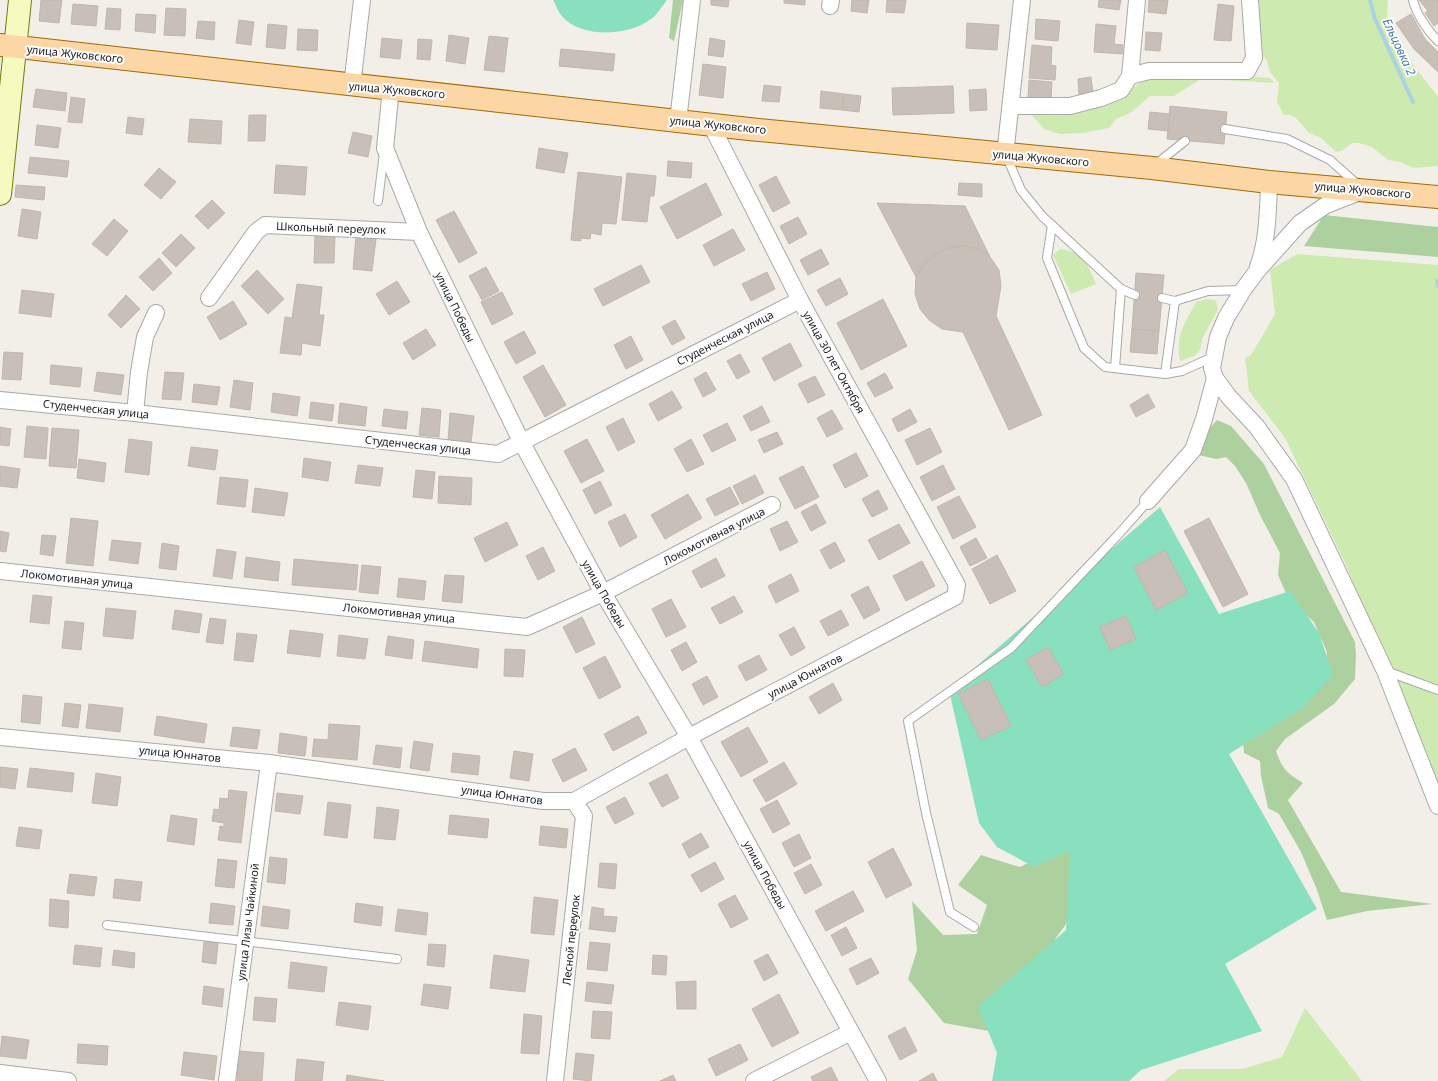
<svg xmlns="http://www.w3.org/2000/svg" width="1438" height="1081" font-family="'Noto Sans',sans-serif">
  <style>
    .grass { fill: #cdebb0 }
    .forest { fill: #add19e }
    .pitch { fill: #88e0be }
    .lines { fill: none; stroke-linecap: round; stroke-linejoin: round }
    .stream { stroke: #aad3df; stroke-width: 4 }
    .building { fill: #c7bfb8; stroke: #c4b6ab }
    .lane-casing { stroke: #a9a9a9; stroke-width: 10 }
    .street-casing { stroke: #a9a9a9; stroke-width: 18 }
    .secondary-casing { stroke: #707d05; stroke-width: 24 }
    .primary-casing { stroke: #a06b00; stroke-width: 24 }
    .lane { stroke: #fff; stroke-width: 8 }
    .street { stroke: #fff; stroke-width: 16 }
    .secondary { stroke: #f7fabf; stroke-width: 22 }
    .primary { stroke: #fcd6a4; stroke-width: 22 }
    .labels { text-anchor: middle; stroke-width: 4; stroke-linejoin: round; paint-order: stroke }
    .street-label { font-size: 11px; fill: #222; stroke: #fff }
    .water-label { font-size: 12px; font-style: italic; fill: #4a7aab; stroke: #fff }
  </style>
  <rect width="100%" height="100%" fill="#f2efe9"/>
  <g class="grass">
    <polygon points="1256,0 1388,0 1387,19 1392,38 1399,49 1409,59 1438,97 1438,166 1413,168 1401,162 1388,160 1372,147 1359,143 1352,143 1342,151 1336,152 1321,138 1309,133 1296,118 1290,115 1284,115 1277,102 1279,83 1270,72 1266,59 1261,54"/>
    <polygon points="1222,74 1270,78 1275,83 1201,79 1174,96 1150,96 1132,112 1116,119 1109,128 1083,133 1060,134 1044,129 1030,113 1109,102 1154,75"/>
    <path d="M1060 249C1086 253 1086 262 1096 284L1071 294 1053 255Z"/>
    <polygon points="1297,254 1438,265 1438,788 1346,565 1285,438 1249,391 1245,358 1251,355 1275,314 1270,270"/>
    <path d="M1206 299 1216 300 1218 310 1203 337 1200 350 1194 356 1180 361C1175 336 1185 323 1196 302Z"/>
    <polygon points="1305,1008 1362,1081 1164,1081 1179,1069 1243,1069 1282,1057"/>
  </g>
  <g class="forest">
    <polygon points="673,0 683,0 674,41 669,38"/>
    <polygon points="1324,215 1438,227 1438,257 1304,246"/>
    <path d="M1217 420 1231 426 1264 464 1355 642 1356 655 1355 679 1334 704 1285 739 1276 751C1282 769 1287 773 1303 783L1288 800 1341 892 1433 904 1367 911 1327 920 1317 890 1301 852 1279 814 1268 808 1261 776 1260 761 1244 753 1243 741 1322 680 1327 652 1314 622 1289 600 1278 575 1280 553 1261 517 1246 483 1235 466 1226 457 1216 459 1198 455 1199 440Z"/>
    <polygon points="1072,842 1070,919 1055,939 1039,984 994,1032 944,1023 908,979 917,950 912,901 943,935 977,934 987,905 958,885 981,855 1020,867"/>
  </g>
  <g class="pitch">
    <path d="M553 0H667C662 6 657 15 651 19 629 36 581 39 562 16 558 12 556 5 553 0Z"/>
    <polygon points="1160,507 1219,614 1290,591 1319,633 1333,675 1303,708 1229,754 1317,909 1225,964 1262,1031 1141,1070 1129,1081 992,1081 997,1053 978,1007 1066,930 1070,850 1034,867 997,847 979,823 949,690"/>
  </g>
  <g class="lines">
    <g class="stream">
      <polyline points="1370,0 1375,19 1413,102"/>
      <polyline points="1437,281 1438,286"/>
    </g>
  </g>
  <g class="building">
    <polygon points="41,0 62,0 59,23 39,21"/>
    <polygon points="711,0 729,0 728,7 711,5"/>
    <polygon points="784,0 805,0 805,5 784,3"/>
    <polygon points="852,0 869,0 867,13 851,11"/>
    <polygon points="887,0 906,0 904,13 886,12"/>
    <polygon points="1099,0 1121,0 1119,10 1098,7"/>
    <polygon points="1149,0 1168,0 1166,14 1148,12"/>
    <polygon points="1419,0 1438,0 1438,23 1434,26 1425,13 1428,11"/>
    <polygon points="73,4 98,6 96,26 71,24"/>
    <polygon points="1218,4 1234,6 1231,41 1214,40"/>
    <polygon points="107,8 121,9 120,30 105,29"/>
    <polygon points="166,8 186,9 185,36 164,35"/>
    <polygon points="136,14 156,15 155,33 135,31"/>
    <polygon points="1411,14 1425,39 1438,52 1438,72 1414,49 1396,23"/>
    <polygon points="1036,19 1060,21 1058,41 1035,39"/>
    <polygon points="239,20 254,22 251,45 236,43"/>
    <polygon points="198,21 215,22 214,40 196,38"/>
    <polygon points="967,23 999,25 997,50 966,48"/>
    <polygon points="268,24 287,26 285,49 266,47"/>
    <polygon points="1096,24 1116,26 1114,44 1123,45 1122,54 1094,52"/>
    <polygon points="298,29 318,30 317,51 297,50"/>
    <polygon points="1146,32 1162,33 1160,51 1145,50"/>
    <polygon points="449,35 469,38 465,64 446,61"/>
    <polygon points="489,36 508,38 504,72 484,70"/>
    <polygon points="382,38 402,40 400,59 380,57"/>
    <polygon points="710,38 725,41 723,57 708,55"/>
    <polygon points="418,39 432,40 430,60 417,59"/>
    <polygon points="1032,45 1052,47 1051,65 1056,66 1055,80 1029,78"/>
    <polygon points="561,49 615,54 613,71 559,66"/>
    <polygon points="703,64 726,67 723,98 699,95"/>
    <polygon points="1091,77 1093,93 1079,95 1078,79"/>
    <polygon points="1029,80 1052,82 1051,100 1028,98"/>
    <polygon points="764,85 781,87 779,102 762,101"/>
    <polygon points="953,86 954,113 893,115 892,88"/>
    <polygon points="36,89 67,93 65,111 33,107"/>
    <polygon points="986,89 987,110 970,111 969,90"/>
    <polygon points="821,91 844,94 842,110 820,108"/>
    <polygon points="844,94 861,96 859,112 842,110"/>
    <polygon points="71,97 85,99 82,123 68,122"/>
    <polygon points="1170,106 1227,112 1224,144 1167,139"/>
    <polygon points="1150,112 1170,114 1168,131 1148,129"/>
    <polygon points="249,115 266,115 265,141 248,141"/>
    <polygon points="128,117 144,119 142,135 126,133"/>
    <polygon points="190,119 222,121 221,144 188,142"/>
    <polygon points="37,125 61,128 58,148 35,145"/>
    <polygon points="353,132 372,136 368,157 348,153"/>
    <polygon points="539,148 568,153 564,173 536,168"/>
    <polygon points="30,157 69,161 67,177 28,173"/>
    <polygon points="668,161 692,163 691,178 667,176"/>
    <polygon points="276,165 307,167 305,195 274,193"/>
    <polygon points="159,168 176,182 161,199 144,185"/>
    <polygon points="578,172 622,177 616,224 602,223 601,235 591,233 590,239 581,238 581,241 571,240"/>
    <polygon points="627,173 656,176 654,196 650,196 647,222 622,220"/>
    <polygon points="776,176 790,203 773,212 759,185"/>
    <polygon points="706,183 722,215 677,239 660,207"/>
    <polygon points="959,183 982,184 982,197 958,195"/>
    <polygon points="16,185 45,187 44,200 15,197"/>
    <polygon points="212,200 225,213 208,229 195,216"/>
    <polygon points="877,203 965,206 990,257 978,249 964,246 949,248 937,253 924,264 916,277"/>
    <polygon points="22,209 41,212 37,239 18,236"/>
    <polygon points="454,211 477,253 459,263 436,220"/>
    <polygon points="798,217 807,234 789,244 780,226"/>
    <polygon points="114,219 128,231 107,256 92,244"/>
    <polygon points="733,229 745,250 714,266 703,245"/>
    <polygon points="181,234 195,248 176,267 162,253"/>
    <polygon points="315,235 335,236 334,263 314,263"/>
    <polygon points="356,237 376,239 372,271 353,269"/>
    <polygon points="964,246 978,249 990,257 999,270 1001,286 996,316 1042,415 1009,430 963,332 942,329 929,320 920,309 915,294 916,277 924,264 937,253 949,248"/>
    <polygon points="821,249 829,264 808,275 800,260"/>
    <polygon points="159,258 172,273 153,291 139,277"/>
    <polygon points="641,265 650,282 603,306 594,289"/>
    <polygon points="486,267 499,291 482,300 469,276"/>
    <polygon points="257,270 284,299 268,314 241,286"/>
    <polygon points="767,272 775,289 751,301 742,284"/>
    <polygon points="1136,273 1164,275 1159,331 1132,329"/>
    <polygon points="840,278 848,294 826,306 817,290"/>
    <polygon points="397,281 410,302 389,315 376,294"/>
    <polygon points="297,284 322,287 319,315 324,315 320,346 302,343 301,355 280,353 285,317 292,318"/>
    <polygon points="22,290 54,294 51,317 19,313"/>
    <polygon points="502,292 513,314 492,325 481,302"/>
    <polygon points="126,295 140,309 121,328 108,315"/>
    <polygon points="883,299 907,346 861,370 837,323"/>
    <polygon points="233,301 247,324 220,340 207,317"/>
    <polygon points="675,320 685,338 672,345 662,327"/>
    <polygon points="426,329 436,345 413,360 403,343"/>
    <polygon points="1132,329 1159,331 1157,354 1130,352"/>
    <polygon points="524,331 536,353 516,364 504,342"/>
    <polygon points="631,336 643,360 626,369 614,345"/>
    <polygon points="790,343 802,366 774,381 762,358"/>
    <polygon points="4,352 23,353 21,380 2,379"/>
    <polygon points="740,354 750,372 737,379 727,361"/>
    <polygon points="51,365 82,368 80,387 50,384"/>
    <polygon points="543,365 566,405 545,417 523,377"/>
    <polygon points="97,372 124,375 121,395 94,391"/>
    <polygon points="165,372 184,373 181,400 162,399"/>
    <polygon points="706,372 716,390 703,397 694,379"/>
    <polygon points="885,373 893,388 875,397 867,383"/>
    <polygon points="815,376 825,395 808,403 798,384"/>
    <polygon points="234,380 253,383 250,410 230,407"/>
    <polygon points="194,384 220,387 217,405 192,402"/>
    <polygon points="672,391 682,408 658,421 649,404"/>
    <polygon points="273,393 300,397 297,416 271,412"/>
    <polygon points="1148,394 1155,407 1136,417 1130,405"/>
    <polygon points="311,402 334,405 332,421 309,418"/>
    <polygon points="340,403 367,407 365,426 338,423"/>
    <polygon points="762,406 770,422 751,431 743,416"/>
    <polygon points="422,408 441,410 439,437 419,435"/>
    <polygon points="384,409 408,412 406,429 382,426"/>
    <polygon points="910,409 917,422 898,432 892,419"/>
    <polygon points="832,410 843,429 827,437 817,418"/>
    <polygon points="450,413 474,416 471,443 448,441"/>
    <polygon points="623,418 635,442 618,451 606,427"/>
    <polygon points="727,423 736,440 712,452 703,435"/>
    <polygon points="27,426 48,428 46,459 24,457"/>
    <polygon points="0,427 11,429 9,446 0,445"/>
    <polygon points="52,428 79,430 76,468 49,466"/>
    <polygon points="930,428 942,452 917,465 905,440"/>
    <polygon points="777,432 783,444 764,453 758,440"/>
    <polygon points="129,439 152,442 149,475 125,472"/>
    <polygon points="587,439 604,471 581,483 564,451"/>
    <polygon points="691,439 704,464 687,472 674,449"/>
    <polygon points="191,447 218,450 215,470 188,466"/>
    <polygon points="856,453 868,476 845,488 833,465"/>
    <polygon points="304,458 331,462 328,481 302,477"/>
    <polygon points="79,459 106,463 104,482 77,478"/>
    <polygon points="358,465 383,468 380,486 355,483"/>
    <polygon points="943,465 955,489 932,501 920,477"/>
    <polygon points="0,466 20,469 17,488 0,486"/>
    <polygon points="803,466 819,497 795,509 779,478"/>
    <polygon points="416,470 435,472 432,499 413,497"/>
    <polygon points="755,475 764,493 742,504 733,486"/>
    <polygon points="439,476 472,478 471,505 438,503"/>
    <polygon points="220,477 248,480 245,507 217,504"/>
    <polygon points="600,481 612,505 595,514 583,490"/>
    <polygon points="730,487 739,504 715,516 706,499"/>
    <polygon points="255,488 288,493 284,516 252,512"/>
    <polygon points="878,490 888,509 872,517 862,499"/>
    <polygon points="688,494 702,518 665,539 651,515"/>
    <polygon points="959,496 976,527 953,539 937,507"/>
    <polygon points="816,504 826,523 811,531 801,512"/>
    <polygon points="625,514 637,537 620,547 608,522"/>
    <polygon points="71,518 98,521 93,566 66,563"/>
    <polygon points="1209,518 1248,594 1223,607 1184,531"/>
    <polygon points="787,521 798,542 780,551 770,529"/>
    <polygon points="507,522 518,545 485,562 474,538"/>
    <polygon points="899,524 910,543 879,560 868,540"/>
    <polygon points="0,531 9,533 6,552 0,551"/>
    <polygon points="42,535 56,536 53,556 40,554"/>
    <polygon points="976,538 987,558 970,566 960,547"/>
    <polygon points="112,540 141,543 138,564 109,560"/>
    <polygon points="835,542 845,561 830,569 820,550"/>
    <polygon points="162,543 179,546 176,570 159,568"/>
    <polygon points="543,547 555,571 538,580 526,556"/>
    <polygon points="217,549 236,552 232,579 213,576"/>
    <polygon points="1165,550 1188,593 1156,610 1134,567"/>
    <polygon points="997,555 1016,591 990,604 972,569"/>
    <polygon points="246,557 280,562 278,581 244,577"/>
    <polygon points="716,558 725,576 701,588 692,571"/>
    <polygon points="294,559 358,565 356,590 292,585"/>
    <polygon points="922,561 935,586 906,601 893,576"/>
    <polygon points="362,565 381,567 378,594 359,592"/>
    <polygon points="791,574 799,591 776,603 768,586"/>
    <polygon points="445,575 464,576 462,603 442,601"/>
    <polygon points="399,578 426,581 424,600 397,597"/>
    <polygon points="868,586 880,610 864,619 851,595"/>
    <polygon points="33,595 52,597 49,624 30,622"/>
    <polygon points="734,596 743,612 720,624 711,608"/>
    <polygon points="671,599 686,627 666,637 652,609"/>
    <polygon points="106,608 136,611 133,639 103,636"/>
    <polygon points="175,610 202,614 199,633 172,629"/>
    <polygon points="841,610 849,625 828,636 820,621"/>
    <polygon points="1126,616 1136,639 1110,650 1100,627"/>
    <polygon points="582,617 595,644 576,653 563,627"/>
    <polygon points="210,618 226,620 223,644 206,642"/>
    <polygon points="65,621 84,623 81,650 62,648"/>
    <polygon points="794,627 805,648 791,656 779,635"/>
    <polygon points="290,630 323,634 320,657 287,653"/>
    <polygon points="237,633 257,635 253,662 234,660"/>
    <polygon points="339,635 368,639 365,659 337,656"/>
    <polygon points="388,636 414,640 412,659 385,655"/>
    <polygon points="425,641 479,649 477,668 422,661"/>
    <polygon points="686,642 697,662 682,671 671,650"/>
    <polygon points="1048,647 1064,674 1042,687 1026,660"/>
    <polygon points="505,649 525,650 523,677 504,676"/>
    <polygon points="759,655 767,670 746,681 738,666"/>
    <polygon points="605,656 621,687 599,699 583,668"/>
    <polygon points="707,676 718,697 703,705 692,684"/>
    <polygon points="988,679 1011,726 981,740 958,694"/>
    <polygon points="833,683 842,700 819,714 809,697"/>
    <polygon points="23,695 42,697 40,724 21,722"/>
    <polygon points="65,703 81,705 78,728 62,726"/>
    <polygon points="89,704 123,708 120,732 86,728"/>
    <polygon points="157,716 207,724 204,743 154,735"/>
    <polygon points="638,716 647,733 613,751 604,734"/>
    <polygon points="329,724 360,726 357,760 312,756 314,739 328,740"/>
    <polygon points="233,727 260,730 257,749 230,746"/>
    <polygon points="748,727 768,762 741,777 721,742"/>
    <polygon points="280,733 307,737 305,756 278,753"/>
    <polygon points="414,741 433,744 429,771 410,768"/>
    <polygon points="376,745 402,748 400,768 373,764"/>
    <polygon points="575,748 587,770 563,782 552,760"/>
    <polygon points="514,751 533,754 529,781 510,778"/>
    <polygon points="453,753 480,756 478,775 451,772"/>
    <polygon points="784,762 797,784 766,802 753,780"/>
    <polygon points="0,767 18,769 15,789 0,787"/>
    <polygon points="30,768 74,773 72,792 27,787"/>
    <polygon points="96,773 121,777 117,806 92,803"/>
    <polygon points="667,774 679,798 662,807 649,783"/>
    <polygon points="229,790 247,792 241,843 218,840 220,826 224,827 224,823 212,821 214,809 219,810 220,798 228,799"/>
    <polygon points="277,793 303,796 300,814 275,811"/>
    <polygon points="625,797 634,814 615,824 606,807"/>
    <polygon points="777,800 790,824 773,833 760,809"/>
    <polygon points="328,802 351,805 347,838 324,835"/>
    <polygon points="377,807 399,810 395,840 374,838"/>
    <polygon points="171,815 197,819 194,845 167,841"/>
    <polygon points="450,815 489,819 487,838 448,834"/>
    <polygon points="541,826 568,829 566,848 539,845"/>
    <polygon points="19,827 42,830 39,849 16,846"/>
    <polygon points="701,833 709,847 689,858 682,844"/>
    <polygon points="799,834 811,858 794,867 782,843"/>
    <polygon points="893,848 912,885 886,898 868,862"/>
    <polygon points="270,857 287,859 285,884 267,882"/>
    <polygon points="218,859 237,861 234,888 215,886"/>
    <polygon points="715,862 724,879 701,892 691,875"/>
    <polygon points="600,863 617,864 615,889 598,887"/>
    <polygon points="811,864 822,885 805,894 794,873"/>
    <polygon points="70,874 97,877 94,896 67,893"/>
    <polygon points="115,879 142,882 140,901 113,898"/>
    <polygon points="853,891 864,911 826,931 815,911"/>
    <polygon points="735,895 748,919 731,928 718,904"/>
    <polygon points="534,897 558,900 554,935 531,933"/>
    <polygon points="50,899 69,901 68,928 49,926"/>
    <polygon points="211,903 235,906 233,925 209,923"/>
    <polygon points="356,903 383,907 381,926 354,922"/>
    <polygon points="263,906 290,910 288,929 261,926"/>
    <polygon points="592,907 604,909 603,916 617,917 615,932 589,929"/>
    <polygon points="398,909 428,913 426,935 395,931"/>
    <polygon points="846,927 857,948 842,956 831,935"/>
    <polygon points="204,942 218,943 216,964 202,962"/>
    <polygon points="590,942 610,944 607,971 587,969"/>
    <polygon points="429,944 446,945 444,967 427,965"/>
    <polygon points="75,945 102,948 100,967 73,964"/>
    <polygon points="114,950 135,953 134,968 112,965"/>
    <polygon points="768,954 778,973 764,981 754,961"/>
    <polygon points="494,955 529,960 525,992 490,988"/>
    <polygon points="653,955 667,956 666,975 652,974"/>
    <polygon points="871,958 879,973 857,985 849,969"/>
    <polygon points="291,962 327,967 324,992 288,988"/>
    <polygon points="696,981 696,1009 677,1009 676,982"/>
    <polygon points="587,982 614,985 611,1004 585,1001"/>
    <polygon points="424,984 451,987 448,1009 421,1005"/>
    <polygon points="204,986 224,989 222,1007 202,1004"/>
    <polygon points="779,994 799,1033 772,1047 752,1009"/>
    <polygon points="255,997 277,999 275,1022 253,1020"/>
    <polygon points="339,1002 371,1006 368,1030 336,1025"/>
    <polygon points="593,1011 612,1012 610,1039 591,1038"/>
    <polygon points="524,1014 542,1016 539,1054 521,1053"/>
    <polygon points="905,1027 917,1051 900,1060 888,1036"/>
    <polygon points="2,1036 29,1040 26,1059 0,1056"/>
    <polygon points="78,1044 108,1046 107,1065 77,1063"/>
    <polygon points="740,1044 748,1060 716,1076 708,1059"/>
    <polygon points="239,1051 264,1053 262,1081 237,1081"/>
    <polygon points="184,1052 217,1056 214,1080 181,1075"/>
    <polygon points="576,1053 594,1055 591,1081 573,1079"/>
    <polygon points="297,1059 324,1062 322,1081 295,1081"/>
    <polygon points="831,1067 838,1081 813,1081 811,1077"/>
    <polygon points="933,1073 937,1081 919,1081"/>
    <polygon points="347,1075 384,1081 346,1081"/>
    <polygon points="673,1075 676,1081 660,1081"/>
  </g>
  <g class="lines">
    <g class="lane-casing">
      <g id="lane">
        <path d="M1413 0C1416 14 1428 31 1438 41"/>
        <polyline points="1225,129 1287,139 1330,160 1358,185"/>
        <polyline points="1006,155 1021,190 1042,216 1121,289 1135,295"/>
        <polyline points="1155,165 1185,141"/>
        <polyline points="378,201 384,153"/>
        <polyline points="1052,225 1047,258 1084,348 1105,367 1165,374 1182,371 1213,357"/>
        <polyline points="1162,298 1175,301 1208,291 1243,290"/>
        <polyline points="1115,368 1121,289"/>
        <polyline points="1165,374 1175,301"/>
        <polyline points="1386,671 1438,690"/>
        <polyline points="107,925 397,959"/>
        <polyline points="974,927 950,912 926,813 908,721 1011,648 1117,536 1148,501"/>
      </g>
    </g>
    <g class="street-casing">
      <g id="street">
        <polyline points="830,6 831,0"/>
        <polyline points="1130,76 1149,71 1247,71 1254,58 1250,0"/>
        <polyline points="352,86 362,0"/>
        <polyline points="391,88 385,148 419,232 522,443 603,593 689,737 878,1081"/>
        <polyline points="1011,106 1070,106 1101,98 1121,90 1130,76 1137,0"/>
        <polyline points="678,121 692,0"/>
        <polyline points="1005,155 1022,0"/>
        <polyline points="1357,193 1326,205 1300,223 1257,271 1243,290 1226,318 1218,337 1212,368 1215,378 1229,397 1257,427 1294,479 1385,671 1438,806"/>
        <path d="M1258 267C1268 240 1268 210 1269 182"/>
        <polyline points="209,298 256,232 265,225 419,232"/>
        <polyline points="0,400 135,413 498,454 800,300"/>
        <polyline points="135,413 139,372 145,337 156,313"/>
        <polyline points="1148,501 1193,450 1204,419 1215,378"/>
        <polyline points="0,571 527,627 603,593 772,505"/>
        <polyline points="0,737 269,763 543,801 574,801 689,737 955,597 957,585 800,300 711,125"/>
        <polyline points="0,1073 68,1081"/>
        <polyline points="227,1081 269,763"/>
        <polyline points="555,1081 584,816 574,801"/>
        <polyline points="754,1081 851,1032"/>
      </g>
    </g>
    <g class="secondary-casing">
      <polyline id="secondary" points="0,194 20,0"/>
    </g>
    <g class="primary-casing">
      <polyline id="primary" points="0,45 749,129 1152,168 1269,182 1438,197"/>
    </g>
    <use href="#lane" class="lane"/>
    <use href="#street" class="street"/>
    <use href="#secondary" class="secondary"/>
    <use href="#primary" class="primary"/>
  </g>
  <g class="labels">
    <g class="street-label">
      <text transform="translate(75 54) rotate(6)" y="4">улица Жуковского</text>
      <text transform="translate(397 90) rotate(5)" y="4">улица Жуковского</text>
      <text transform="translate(718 125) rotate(6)" y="4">улица Жуковского</text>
      <text transform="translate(1041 158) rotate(5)" y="4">улица Жуковского</text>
      <text transform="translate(1363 190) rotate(5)" y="4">улица Жуковского</text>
      <text transform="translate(331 228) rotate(2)" y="4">Школьный переулок</text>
      <text transform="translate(455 307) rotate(64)" y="4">улица Победы</text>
      <text transform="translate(725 338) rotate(-27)" y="4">Студенческая улица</text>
      <text transform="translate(834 362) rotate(61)" y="4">улица 30 лет Октября</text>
      <text transform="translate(96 409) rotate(6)" y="4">Студенческая улица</text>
      <text transform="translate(418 445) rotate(6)" y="4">Студенческая улица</text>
      <text transform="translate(714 536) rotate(-27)" y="4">Локомотивная улица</text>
      <text transform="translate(77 579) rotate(6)" y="4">Локомотивная улица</text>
      <text transform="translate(604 594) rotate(60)" y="4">улица Победы</text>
      <text transform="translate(399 613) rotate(6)" y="4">Локомотивная улица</text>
      <text transform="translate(805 676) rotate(-28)" y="4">улица Юннатов</text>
      <text transform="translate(180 754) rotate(6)" y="4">улица Юннатов</text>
      <text transform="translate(502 795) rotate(8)" y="4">улица Юннатов</text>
      <text transform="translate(765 875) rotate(61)" y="4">улица Победы</text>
      <text transform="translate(248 922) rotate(-83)" y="4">улица Лизы Чайкиной</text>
      <text transform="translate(571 940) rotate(-84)" y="4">Лесной переулок</text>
    </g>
    <g class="water-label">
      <text transform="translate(1399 47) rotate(65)" y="4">Ельцовка 2</text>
    </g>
  </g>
</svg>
